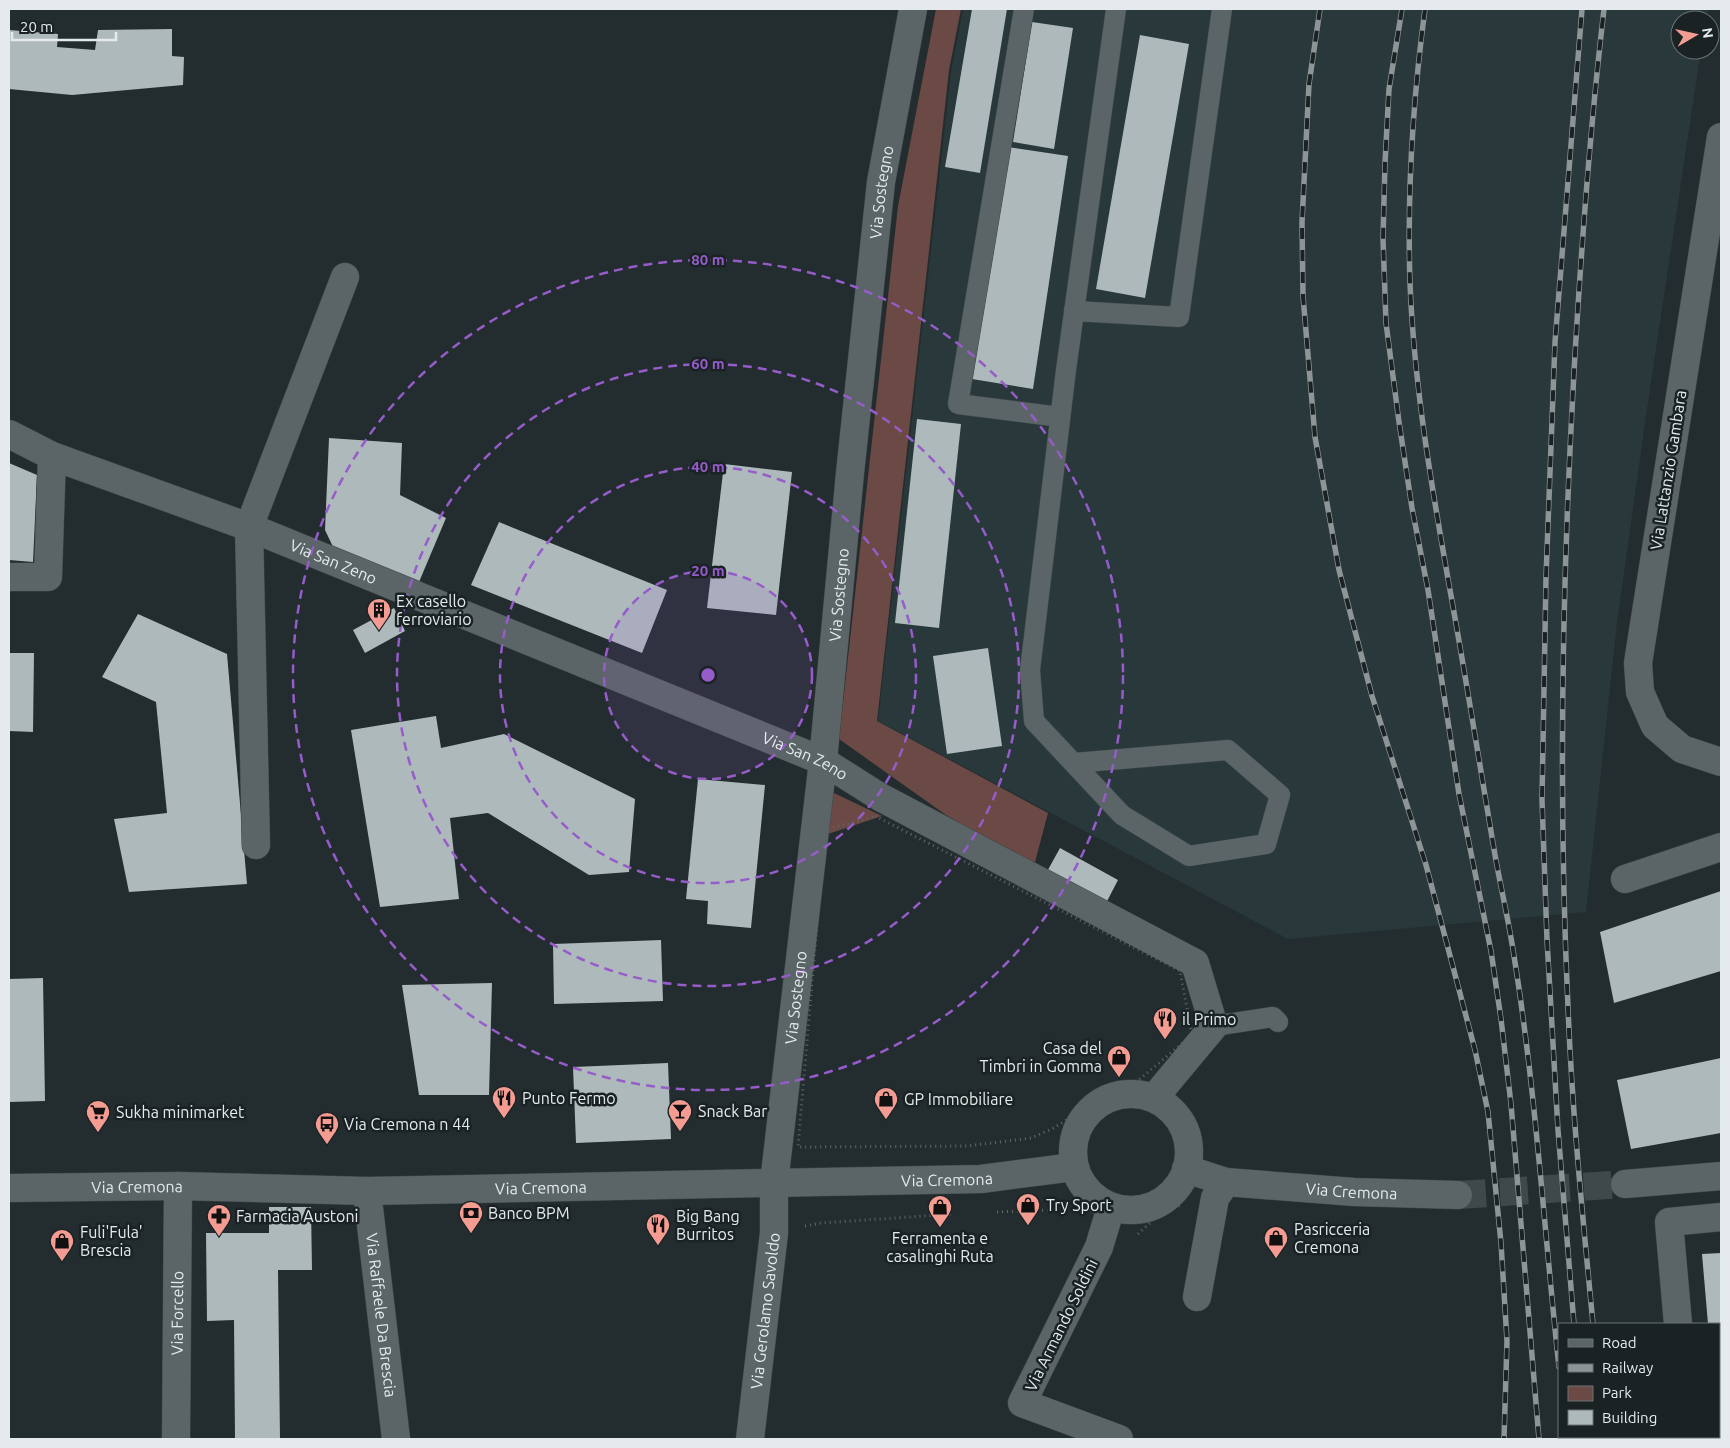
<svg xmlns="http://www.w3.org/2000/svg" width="1730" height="1448" font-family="Ubuntu,sans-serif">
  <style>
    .built { fill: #28383b }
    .green { fill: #6b4945 }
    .building { fill: #aeb9bb }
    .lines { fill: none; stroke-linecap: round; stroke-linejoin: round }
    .street-tunnel { stroke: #40494a; stroke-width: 28; stroke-dasharray: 28 14; stroke-linecap: butt }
    .lane-casing { stroke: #404849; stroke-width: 21 }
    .street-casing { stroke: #404849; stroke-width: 29 }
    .path { stroke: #60686a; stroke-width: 3; stroke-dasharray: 1 4; stroke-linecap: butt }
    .lane { stroke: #5b6466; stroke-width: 20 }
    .street { stroke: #5b6466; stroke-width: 28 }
    .rail-casing { stroke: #8d9596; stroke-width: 5.5 }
    .rail { stroke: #1a2224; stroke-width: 4; stroke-dasharray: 11; stroke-linecap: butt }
    .ring { fill: none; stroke: #965cca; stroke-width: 2.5; stroke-dasharray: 9 6 }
    .labels { text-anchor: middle; stroke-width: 5; stroke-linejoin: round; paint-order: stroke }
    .street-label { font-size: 16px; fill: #e5ebec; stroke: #1a2224 }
    .poi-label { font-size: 16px; fill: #e5ebec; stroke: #1a2224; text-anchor: start }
    .centre { fill: #965cca; stroke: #1a2224; stroke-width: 2.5 }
    .ring-label { font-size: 15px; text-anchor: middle; font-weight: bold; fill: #965cca; stroke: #1a2224; stroke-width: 5; stroke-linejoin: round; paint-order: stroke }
  </style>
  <rect width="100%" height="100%" fill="#232c2e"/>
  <polygon class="built" points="963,9 1708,9 1706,20 1680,20 1680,50 1701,50 1646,416 1617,623 1586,912 1288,939 878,721 951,72"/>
  <g class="green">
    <polygon points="936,9 961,9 949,70 877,721 1048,813 1034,866 946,815 839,739 898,206"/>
    <polygon points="832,792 882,816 828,834"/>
  </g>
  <g class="building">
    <polygon points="972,9 1007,9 980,173 945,167"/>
    <polygon points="1032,22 1073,28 1054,149 1013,142"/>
    <polygon points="172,29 172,56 184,57 183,85 72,95 9,89 9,30 58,34 57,47 95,50 98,30"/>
    <polygon points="1140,35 1189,44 1145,298 1096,289"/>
    <polygon points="1008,147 1068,156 1033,389 972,379"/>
    <polygon points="917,419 961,424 939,628 895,623"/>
    <polygon points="329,438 402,443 400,495 446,518 419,582 335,551 325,530"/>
    <polygon points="9,463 37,475 33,562 9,560"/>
    <polygon points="724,464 792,472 776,615 707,608"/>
    <polygon points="499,522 667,590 642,653 471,585"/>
    <polygon points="394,608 405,631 365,653 353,630"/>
    <polygon points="138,614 227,654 247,884 129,892 114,819 167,813 156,702 102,677"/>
    <polygon points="988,648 1002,746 947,754 933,656"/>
    <polygon points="9,653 34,653 33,732 9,731"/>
    <polygon points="436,716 441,748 504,734 635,799 629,872 589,875 488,813 450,818 459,899 380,907 351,730"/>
    <polygon points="698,779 765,785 751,928 707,924 708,901 686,899"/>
    <polygon points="1060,848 1118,880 1103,909 1044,877"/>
    <polygon points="1721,891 1721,971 1614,1003 1600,932"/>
    <polygon points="661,940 663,1001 554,1004 553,944"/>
    <polygon points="43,978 45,1101 9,1102 9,979"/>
    <polygon points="492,983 489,1095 419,1095 402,985"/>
    <polygon points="1721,1058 1721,1133 1631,1149 1617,1080"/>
    <polygon points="668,1063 671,1139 576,1143 573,1067"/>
    <polygon points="269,1207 311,1207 312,1270 278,1270 280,1439 235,1439 234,1320 207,1321 206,1233 269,1233"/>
    <polygon points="1721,1253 1721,1439 1719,1439 1719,1324 1708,1324 1702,1254"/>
  </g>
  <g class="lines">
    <polyline class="street-tunnel" points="1458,1195 1625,1184"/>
    <g class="lane-casing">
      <g id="lane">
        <polyline points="1024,9 958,404 1060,417"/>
        <polyline points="1074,311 1179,317 1222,9"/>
        <polyline points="1074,763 1228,750 1280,795 1266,844 1189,856 1122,815 1034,721 1030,670 1066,370 1116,9"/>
        <polyline points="1214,1026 1273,1017 1278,1022"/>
      </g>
    </g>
    <g class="street-casing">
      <g id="street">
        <polyline points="1721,137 1638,663 1640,692 1655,726 1682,749 1721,762"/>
        <path id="s1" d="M9 434 52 456 249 527 823 761 880 797 1195 963 1214 1026 1154 1098"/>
        <polyline points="9,577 48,577 52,456"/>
        <polyline points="256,845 249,527 345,277"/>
        <polyline points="1625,879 1721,847"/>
        <circle cx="1131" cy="1152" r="58"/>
        <path id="s2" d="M1186 1169 1226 1182 1354 1192 1458 1195"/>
        <polyline points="1625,1184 1721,1176"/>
        <path id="s3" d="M9 1188 178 1186 367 1191 820 1182 981 1179 1074 1167"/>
        <path id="s4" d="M367 1191 396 1439"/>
        <polyline points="1111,1207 1099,1247 1022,1403 1119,1439"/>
        <polyline points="1197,1297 1215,1198 1226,1182"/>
        <polyline points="1678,1324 1669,1222 1721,1217"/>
        <polyline points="1689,1437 1689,1439"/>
        <path id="s5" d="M176 1439 178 1186"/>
        <path id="s6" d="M750 1439 774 1233V1183L823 761 850 473 881 182 913 9"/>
      </g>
    </g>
    <g class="path">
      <polygon points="875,816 1180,971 1192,1035 1134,1084 1097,1101 1052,1129 1031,1138 968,1146 798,1147 825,830"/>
      <polyline points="997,1212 1078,1209"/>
      <polyline points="805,1226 821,1223 953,1214"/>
      <polyline points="1138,1234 1161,1213 1181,1205"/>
    </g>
    <use href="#lane" class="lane"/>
    <use href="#street" class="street"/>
    <g class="rail-casing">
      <g id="rail">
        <polyline points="1320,9 1309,84 1302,222 1303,296 1315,437 1339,570 1372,696 1426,865 1475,1050 1488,1112 1501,1243 1507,1341 1504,1439"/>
        <polyline points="1402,9 1389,89 1385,163 1383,239 1386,323 1399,422 1412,508 1428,590 1459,794 1491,951 1501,1019 1511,1104 1539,1439"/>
        <path d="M1425 9C1413 99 1407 192 1410 283 1414 386 1432 489 1450 590 1466 678 1480 767 1495 855 1501 889 1509 922 1514 956 1536 1092 1544 1230 1559 1367"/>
        <polyline points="1574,1324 1558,1130 1547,940 1542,800 1546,577 1555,342 1582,9"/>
        <path d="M1593 1324C1583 1219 1572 1113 1568 1007 1558 795 1562 584 1574 372 1581 250 1590 129 1604 9"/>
        <polyline points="1569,1437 1570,1439"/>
        <polyline points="1587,1437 1587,1439"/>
        <polyline points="1604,1437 1605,1439"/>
      </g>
    </g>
    <use href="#rail" class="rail"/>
  </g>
  <circle cx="708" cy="675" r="104" fill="#965cca" fill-opacity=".12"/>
  <g class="ring">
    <circle cx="708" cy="675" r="104"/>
    <circle cx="708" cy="675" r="208"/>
    <circle cx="708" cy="675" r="311"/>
    <circle cx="708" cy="675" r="415"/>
  </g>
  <defs>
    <g id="building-pin" transform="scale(1.25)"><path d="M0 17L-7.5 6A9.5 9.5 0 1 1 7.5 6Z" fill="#f59c92" stroke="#1a2224"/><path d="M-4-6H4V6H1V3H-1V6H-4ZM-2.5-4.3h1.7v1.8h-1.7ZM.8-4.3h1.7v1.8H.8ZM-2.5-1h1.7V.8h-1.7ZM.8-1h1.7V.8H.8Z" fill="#111"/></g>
    <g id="restaurant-pin" transform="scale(1.25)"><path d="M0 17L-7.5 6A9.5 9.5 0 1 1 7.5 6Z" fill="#f59c92" stroke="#1a2224"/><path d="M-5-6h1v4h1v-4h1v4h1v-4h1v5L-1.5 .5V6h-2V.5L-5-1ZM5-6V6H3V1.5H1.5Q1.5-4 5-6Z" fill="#111"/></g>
    <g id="shop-pin" transform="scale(1.25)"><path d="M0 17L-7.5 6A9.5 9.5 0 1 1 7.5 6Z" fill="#f59c92" stroke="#1a2224"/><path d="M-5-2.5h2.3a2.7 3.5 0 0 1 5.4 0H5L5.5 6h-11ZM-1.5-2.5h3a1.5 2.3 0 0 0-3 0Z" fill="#111"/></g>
    <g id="bar-pin" transform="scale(1.25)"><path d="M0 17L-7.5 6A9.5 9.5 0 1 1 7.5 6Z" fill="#f59c92" stroke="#1a2224"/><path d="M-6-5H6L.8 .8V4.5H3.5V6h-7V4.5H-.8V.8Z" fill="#111"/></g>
    <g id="supermarket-pin" transform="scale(1.25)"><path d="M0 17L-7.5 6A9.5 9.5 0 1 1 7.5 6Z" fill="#f59c92" stroke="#1a2224"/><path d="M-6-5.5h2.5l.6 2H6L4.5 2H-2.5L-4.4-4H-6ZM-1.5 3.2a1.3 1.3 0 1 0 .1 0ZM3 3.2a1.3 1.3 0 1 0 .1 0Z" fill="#111"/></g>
    <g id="bus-pin" transform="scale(1.25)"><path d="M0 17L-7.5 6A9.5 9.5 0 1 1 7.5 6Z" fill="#f59c92" stroke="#1a2224"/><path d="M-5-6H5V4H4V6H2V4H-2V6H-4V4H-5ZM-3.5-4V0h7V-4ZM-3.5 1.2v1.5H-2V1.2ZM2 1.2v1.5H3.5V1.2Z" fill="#111"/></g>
    <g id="bank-pin" transform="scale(1.25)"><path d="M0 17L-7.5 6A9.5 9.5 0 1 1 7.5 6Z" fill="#f59c92" stroke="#1a2224"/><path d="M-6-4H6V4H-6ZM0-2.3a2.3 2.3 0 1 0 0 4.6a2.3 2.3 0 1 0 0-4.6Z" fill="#111"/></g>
    <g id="pharmacy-pin" transform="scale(1.25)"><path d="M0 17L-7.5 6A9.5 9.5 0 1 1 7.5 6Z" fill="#f59c92" stroke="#1a2224"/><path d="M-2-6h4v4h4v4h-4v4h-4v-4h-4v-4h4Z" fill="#111"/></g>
  </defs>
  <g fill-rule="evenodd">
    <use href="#building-pin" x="379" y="610"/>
    <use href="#restaurant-pin" x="1165" y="1019"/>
    <use href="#shop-pin" x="1119" y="1057"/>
    <use href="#restaurant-pin" x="504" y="1098"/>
    <use href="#shop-pin" x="886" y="1099"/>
    <use href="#bar-pin" x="680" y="1111"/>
    <use href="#supermarket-pin" x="98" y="1112"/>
    <use href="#bus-pin" x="327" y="1124"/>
    <use href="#shop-pin" x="1028" y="1205"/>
    <use href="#shop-pin" x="940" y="1207"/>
    <use href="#bank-pin" x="471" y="1213"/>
    <use href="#pharmacy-pin" x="219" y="1216"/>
    <use href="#restaurant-pin" x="658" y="1225"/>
    <use href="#shop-pin" x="1276" y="1238"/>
    <use href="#shop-pin" x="62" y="1241"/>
  </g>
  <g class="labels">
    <g class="street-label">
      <text dy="6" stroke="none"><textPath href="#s6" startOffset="1254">Via Sostegno</textPath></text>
      <text transform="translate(1668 470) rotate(-81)" y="6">Via Lattanzio Gambara</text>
      <text dy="6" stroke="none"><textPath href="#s1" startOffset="349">Via San Zeno</textPath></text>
      <text dy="6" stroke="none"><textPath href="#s6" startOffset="849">Via Sostegno</textPath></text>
      <text dy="6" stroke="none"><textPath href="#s1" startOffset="859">Via San Zeno</textPath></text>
      <text dy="6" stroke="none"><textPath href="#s6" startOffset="444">Via Sostegno</textPath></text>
      <text dy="6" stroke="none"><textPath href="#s3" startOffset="938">Via Cremona</textPath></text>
      <text dy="6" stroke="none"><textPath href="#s3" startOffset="128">Via Cremona</textPath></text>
      <text dy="6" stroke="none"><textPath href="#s3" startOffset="532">Via Cremona</textPath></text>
      <text dy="6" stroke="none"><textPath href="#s2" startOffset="168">Via Cremona</textPath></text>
      <text dy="6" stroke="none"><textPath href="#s6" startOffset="129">Via Gerolamo Savoldo</textPath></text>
      <text dy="6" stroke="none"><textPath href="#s5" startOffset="126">Via Forcello</textPath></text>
      <text dy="6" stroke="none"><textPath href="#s4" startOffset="125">Via Raffaele Da Brescia</textPath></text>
      <text transform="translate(1061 1325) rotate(-64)" y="6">Via Armando Soldini</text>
    </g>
    <g class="poi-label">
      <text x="396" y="607">Ex casello<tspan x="396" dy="18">ferroviario</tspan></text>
      <text x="1182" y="1025">il Primo</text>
      <text x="1102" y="1054" text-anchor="end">Casa del<tspan x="1102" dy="18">Timbri in Gomma</tspan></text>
      <text x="522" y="1104">Punto Fermo</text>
      <text x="904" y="1105">GP Immobiliare</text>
      <text x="698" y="1117">Snack Bar</text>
      <text x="116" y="1118">Sukha minimarket</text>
      <text x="344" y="1130">Via Cremona n 44</text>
      <text x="1046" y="1211">Try Sport</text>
      <text x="488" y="1219">Banco BPM</text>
      <text x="236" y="1222">Farmacia Austoni</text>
      <text x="676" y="1222">Big Bang<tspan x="676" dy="18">Burritos</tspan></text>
      <text x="1294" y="1235">Pasricceria<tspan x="1294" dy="18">Cremona</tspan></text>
      <text x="80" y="1238">Fuli'Fula'<tspan x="80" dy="18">Brescia</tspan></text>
      <text x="940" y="1244" text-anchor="middle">Ferramenta e<tspan x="940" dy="18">casalinghi Ruta</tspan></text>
    </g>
  </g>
  <circle cx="708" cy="675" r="8" class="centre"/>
  <g class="ring-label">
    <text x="708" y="265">80 m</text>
    <text x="708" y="369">60 m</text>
    <text x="708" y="472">40 m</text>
    <text x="708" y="576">20 m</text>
  </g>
  <rect width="1730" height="1448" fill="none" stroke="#e5ebec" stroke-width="20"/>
  <rect x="1558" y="1323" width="162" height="115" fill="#1a2224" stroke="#6b7274"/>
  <rect x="1568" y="1339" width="25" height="8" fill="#5b6466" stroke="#6b7274"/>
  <text x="1602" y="1348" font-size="15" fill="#e5ebec">Road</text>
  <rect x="1568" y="1364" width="25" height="8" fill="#8d9596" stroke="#6b7274"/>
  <text x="1602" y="1373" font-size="15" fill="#e5ebec">Railway</text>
  <rect x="1568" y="1386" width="25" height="15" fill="#6b4945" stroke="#6b7274"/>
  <text x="1602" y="1398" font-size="15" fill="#e5ebec">Park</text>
  <rect x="1568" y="1410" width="25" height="15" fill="#aeb9bb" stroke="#6b7274"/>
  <text x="1602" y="1423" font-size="15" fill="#e5ebec">Building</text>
  <g transform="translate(1695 35) rotate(81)"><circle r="24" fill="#1a2224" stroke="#6b7274"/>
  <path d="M0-4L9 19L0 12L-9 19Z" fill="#f59c92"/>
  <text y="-8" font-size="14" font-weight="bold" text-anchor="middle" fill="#e5ebec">N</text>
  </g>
  <path d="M12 32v8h104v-8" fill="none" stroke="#e5ebec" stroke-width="2.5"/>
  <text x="20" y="32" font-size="15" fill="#e5ebec" stroke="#1a2224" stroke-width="4" paint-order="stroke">20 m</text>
</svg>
